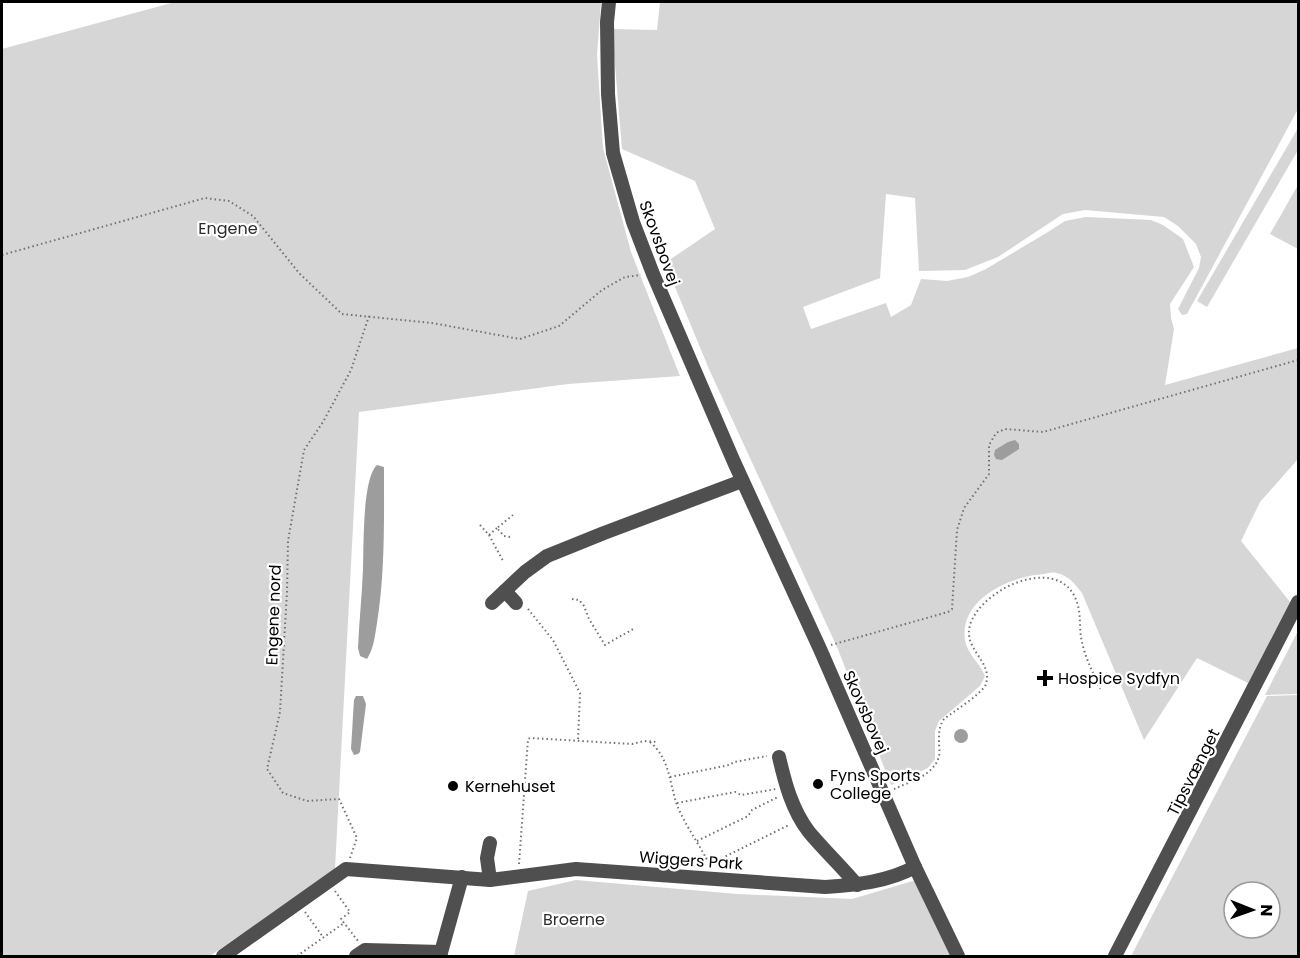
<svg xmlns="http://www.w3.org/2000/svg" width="1300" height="958" font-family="Poppins,sans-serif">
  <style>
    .green { fill: #d6d6d6; fill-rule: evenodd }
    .water { fill: #9d9d9d }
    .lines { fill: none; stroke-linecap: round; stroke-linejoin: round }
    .path { stroke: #717171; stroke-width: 2; stroke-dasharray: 1.5 3; stroke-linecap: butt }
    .minor { stroke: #4f4f4f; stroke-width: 14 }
    .poi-dot { fill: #000; stroke: #fff; stroke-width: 2 }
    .labels { text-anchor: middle; stroke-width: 4.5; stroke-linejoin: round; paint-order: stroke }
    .park-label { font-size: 16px; fill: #2d2d2d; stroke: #fff }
    .street-label { font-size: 16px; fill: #000; stroke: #fff }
    .poi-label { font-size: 16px; fill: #000; stroke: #fff; text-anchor: start }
  </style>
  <rect width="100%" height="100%" fill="#fff"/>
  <g class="green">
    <polygon points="175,2 601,2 597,55 603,148 631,252 680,376 568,384 359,412 335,869 210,956 2,956 2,49"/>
    <path d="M660 2H1298V109L1187 314 1182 315 1178 309 1199 268 1201 257 1196 244 1178 226 1164 217 1085 210 1063 214 998 257 965 270 919 271 915 198 886 194 880 278 803 307 811 329 886 303 891 317 911 305 921 279 947 281 968 277 986 269 1048 232 1065 221 1086 217 1151 220 1163 225 1183 239 1194 267 1170 304 1171 318 1174 329 1165 385 1298 348V459L1260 502 1241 541 1290 602 1248 683 1197 658 1144 740 1082 593C1075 584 1069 576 1057 573 1053 572 1048 573 1044 574 1010 576 959 599 965 640 967 654 980 663 985 676L980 686 939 721 935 731V759L928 768 891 785 837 647 709 369 665 263 715 229 695 181 622 149 612 29 657 30Z"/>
    <polygon points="1298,128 1298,150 1207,307 1197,301"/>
    <polygon points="1298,185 1298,249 1270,234"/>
    <polygon points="1298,631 1298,694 1265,695"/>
    <path d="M1298 695V956H1131L1267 696ZM1234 892H1270V928H1234Z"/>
    <polygon points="576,880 737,894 852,899 916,880 954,956 514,956 528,891"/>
  </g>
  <g class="water">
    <polygon points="1015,440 1019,444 1019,449 1002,460 996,459 994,455 995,450 1008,442"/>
    <path d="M377 465 384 467V473C384 523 385 573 377 623 375 635 374 648 367 659L360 656 358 648C359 622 362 596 363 569 364 547 362 479 377 465Z"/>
    <polygon points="356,696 363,696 366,704 360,752 358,754 354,755 351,749 354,700"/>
    <circle cx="961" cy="736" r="7"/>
  </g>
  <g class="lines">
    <g class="path">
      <polyline points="2,255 205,198 229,201 253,216 299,273 342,314 432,323 520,339 559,326 602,290 625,277 641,275"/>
      <polyline points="480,525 489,535 497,528"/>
      <polyline points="489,535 503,561"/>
      <polyline points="510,537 504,536 497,528 513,515"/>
      <polyline points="572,599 579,600 584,606 589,619 605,645 633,629"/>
      <polyline points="528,609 553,640 580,693 578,740"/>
      <polyline points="831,645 948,612 952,609 957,530 964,508 989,474 989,445 996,433 1005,429 1043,432 1298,360"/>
      <path d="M650 742C670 759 669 782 677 805 684 823 697 841 706 858L698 865"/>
      <polyline points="670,777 729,765 734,762 767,756"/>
      <path d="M894 789C909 782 935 775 939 756 940 752 939 746 939 742 939 733 939 726 944 719 953 712 983 693 986 684 993 661 963 650 970 625 975 608 995 592 1011 585 1037 573 1070 573 1078 606 1081 617 1079 630 1082 642 1085 658 1094 674 1100 689"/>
      <polyline points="677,803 735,792 741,795 776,789"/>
      <polyline points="697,841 748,816 752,810 778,797"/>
      <polyline points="350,858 357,838 339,799 307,801 283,793 267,769 280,712 287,592 288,541 304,450 323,422 351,370 369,316"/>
      <polyline points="706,858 710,862 716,861 789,825"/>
      <polyline points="519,864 528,739 530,738 632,744 644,741 657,742"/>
      <polyline points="335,891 350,912 341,919 358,941"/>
      <polyline points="305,912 323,937"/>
      <polyline points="297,956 344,923"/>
    </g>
    <g class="minor">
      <polyline points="609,2 607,22 608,94 613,153 633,222 653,274 734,462 820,649 915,867 958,956"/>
      <polyline points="505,591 516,603"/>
      <polyline points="492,603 525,572 547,556 604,533 742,481"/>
      <path d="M779 757C785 783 792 810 809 832 824 850 842 867 857 885"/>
      <polyline points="490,880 487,858 490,843"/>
      <path d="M223 956 346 869 490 880 576 869 825 887C856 885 887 882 915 867"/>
      <polyline points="356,956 365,950 441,952"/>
      <polyline points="440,956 462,877"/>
      <polyline points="1115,956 1298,602"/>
    </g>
  </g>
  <g class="poi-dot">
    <path d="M1042 669h6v6h6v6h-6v6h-6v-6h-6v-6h6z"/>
    <circle cx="818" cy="784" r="6"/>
    <circle cx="453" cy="786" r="6"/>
  </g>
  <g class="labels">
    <g class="park-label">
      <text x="228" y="234">Engene</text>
      <text x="574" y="925">Broerne</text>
    </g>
    <g class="street-label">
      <text transform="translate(660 243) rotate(70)" y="6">Skovsbovej</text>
      <text transform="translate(273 615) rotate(-88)" y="6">Engene nord</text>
      <text transform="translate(866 712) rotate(66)" y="6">Skovsbovej</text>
      <text transform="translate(1193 772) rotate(-63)" y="6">Tipsvænget</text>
      <text transform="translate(691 860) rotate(4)" y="6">Wiggers Park</text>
    </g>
    <g class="poi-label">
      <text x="1058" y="684">Hospice Sydfyn</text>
      <text x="830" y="781">Fyns Sports<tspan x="830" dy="18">College</tspan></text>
      <text x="465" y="792">Kernehuset</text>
    </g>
  </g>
  <rect width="1300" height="958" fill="none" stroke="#000000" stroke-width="6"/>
  <g transform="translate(1252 910) rotate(91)"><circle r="28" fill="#ffffff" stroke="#999999" stroke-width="1.5"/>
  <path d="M0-4.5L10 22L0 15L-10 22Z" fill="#000000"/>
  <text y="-9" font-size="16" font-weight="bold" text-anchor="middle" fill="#000000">N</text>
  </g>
</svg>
